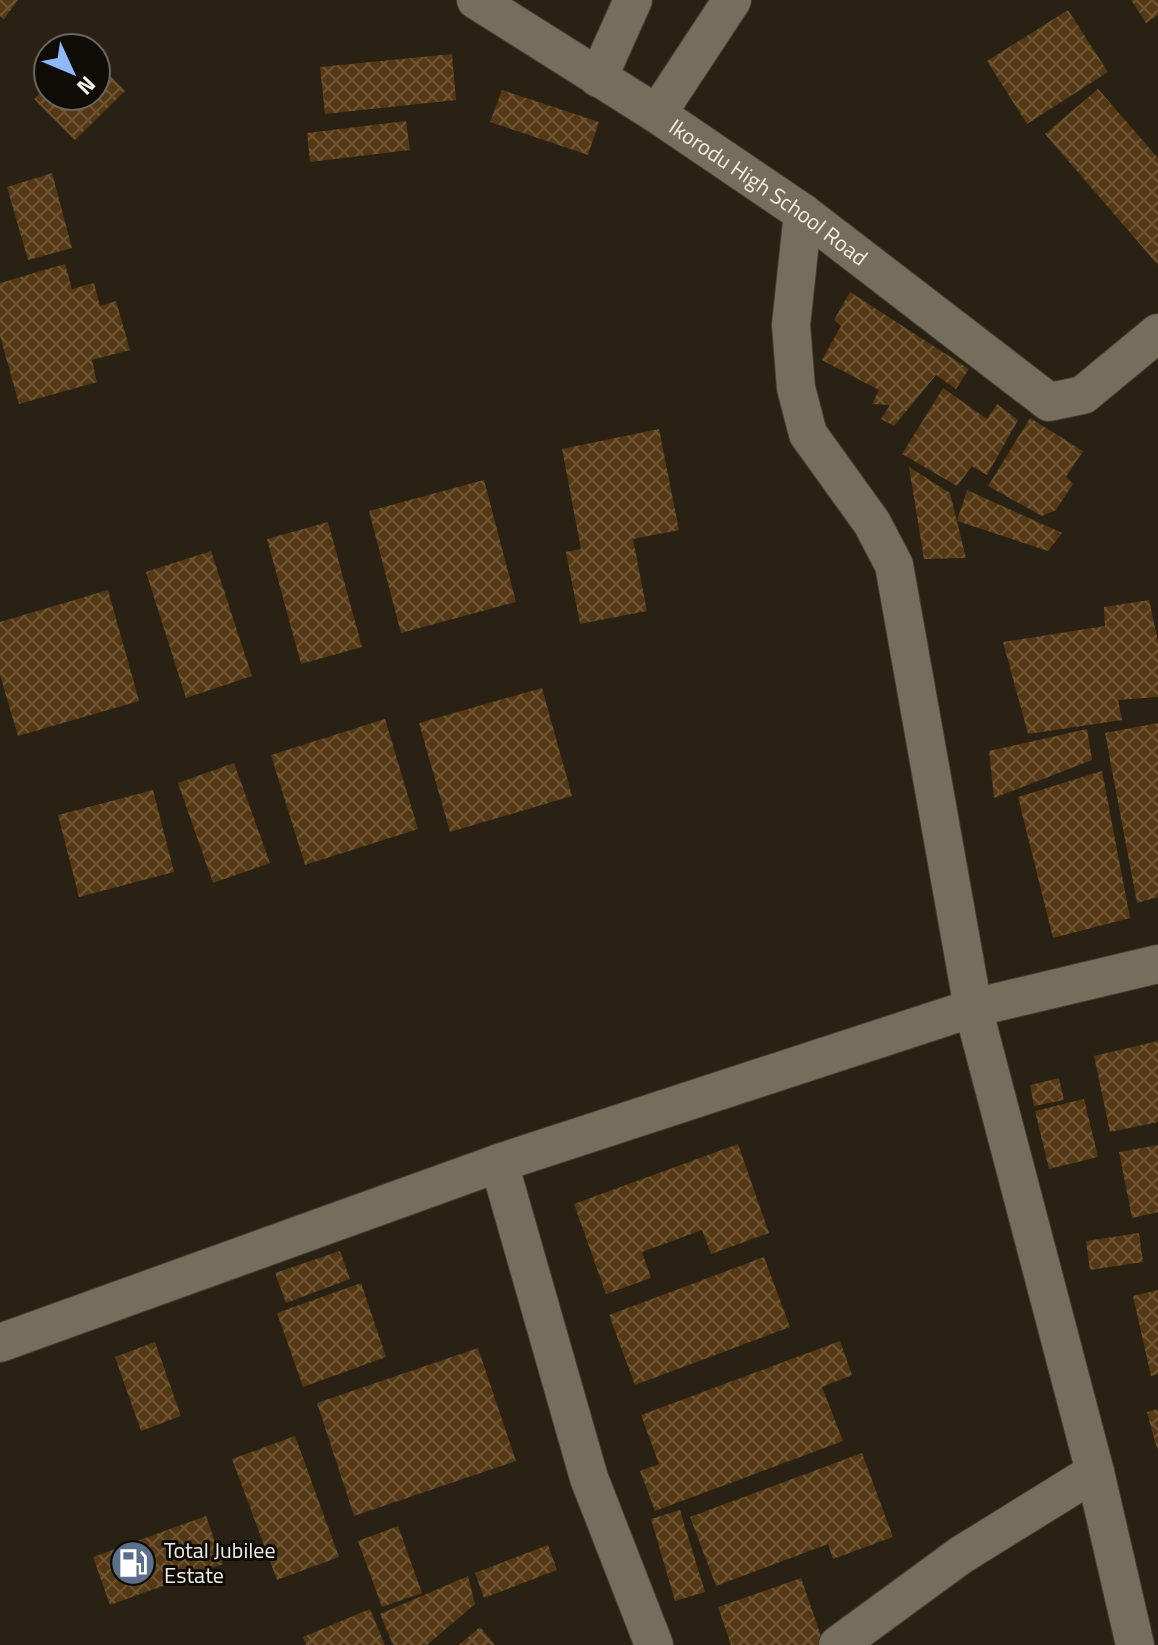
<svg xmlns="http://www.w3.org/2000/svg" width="1158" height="1645" font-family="'Titillium Web',sans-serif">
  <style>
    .building { fill: url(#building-cross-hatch) }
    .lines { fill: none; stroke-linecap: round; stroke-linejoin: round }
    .minor-casing { stroke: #433d33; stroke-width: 40 }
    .minor { stroke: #766d5c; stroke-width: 38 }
    .labels { text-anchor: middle; stroke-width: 6; stroke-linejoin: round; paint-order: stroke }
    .street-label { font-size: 22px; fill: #f4efe5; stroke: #0f0b06 }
    .poi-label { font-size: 22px; fill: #f4efe5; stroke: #0f0b06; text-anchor: start }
  </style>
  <defs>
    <pattern id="building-cross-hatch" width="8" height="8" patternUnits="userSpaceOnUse" patternTransform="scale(2)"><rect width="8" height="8" fill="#553814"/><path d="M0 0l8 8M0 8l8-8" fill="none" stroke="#6e5536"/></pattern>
  </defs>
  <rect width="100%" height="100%" fill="#292113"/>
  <g class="building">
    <polygon points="0,0 18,0 4,19 0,16"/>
    <polygon points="1131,0 1158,0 1158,15 1146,23"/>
    <polygon points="1068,10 1108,72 1027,124 987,61"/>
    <polygon points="452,54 456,100 325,114 320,67"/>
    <polygon points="96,61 125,91 75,140 34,99 48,85 48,96 96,96"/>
    <polygon points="1098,89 1158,158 1158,265 1045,134"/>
    <polygon points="502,90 599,122 588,155 490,122"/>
    <polygon points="406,121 410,150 310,162 307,133"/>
    <polygon points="52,173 72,248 28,260 7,187"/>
    <polygon points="65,264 72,289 94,283 100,306 116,301 130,350 92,360 97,382 19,404 0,336 0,283"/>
    <polygon points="850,292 969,369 956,389 936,375 894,426 881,419 890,405 872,404 879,390 822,360 841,326 834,320"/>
    <polygon points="943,388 987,419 997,404 1018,420 987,475 972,466 957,486 902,454"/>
    <polygon points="1030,418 1083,451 1066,477 1073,484 1056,510 1042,516 988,486"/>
    <polygon points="659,429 679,530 633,539 647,611 580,624 566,552 581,549 562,449"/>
    <polygon points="909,467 950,493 966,558 924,559"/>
    <polygon points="484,480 516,602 401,633 369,511"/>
    <polygon points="967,490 1062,533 1048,551 957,521"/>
    <polygon points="328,522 362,647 301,664 267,539"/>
    <polygon points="211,551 252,676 186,698 146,572"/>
    <polygon points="108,590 139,701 18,736 0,675 0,622"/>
    <polygon points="1149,600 1158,641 1158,697 1118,700 1122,720 1028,734 1003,642 1105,626 1104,607"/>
    <polygon points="542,688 572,796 450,832 419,723"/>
    <polygon points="385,719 418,829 305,865 271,755"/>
    <polygon points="1158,723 1158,897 1137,903 1105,733"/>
    <polygon points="1087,729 1092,760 994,798 989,751"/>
    <polygon points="234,763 270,863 213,883 178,783"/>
    <polygon points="1102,771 1130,918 1053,938 1018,797"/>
    <polygon points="153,790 174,872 79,897 58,815"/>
    <polygon points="1158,1041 1158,1122 1110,1132 1094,1056"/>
    <polygon points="1059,1078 1064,1100 1034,1106 1030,1085"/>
    <polygon points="1084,1099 1098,1157 1049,1169 1035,1111"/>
    <polygon points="738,1144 769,1233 711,1254 702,1230 642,1252 651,1278 606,1294 574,1204"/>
    <polygon points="1158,1145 1158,1212 1132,1218 1119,1152"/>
    <polygon points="1139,1233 1143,1262 1090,1270 1086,1241"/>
    <polygon points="340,1251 350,1279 286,1303 275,1273"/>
    <polygon points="764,1257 790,1327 635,1385 609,1315"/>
    <polygon points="361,1283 386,1357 303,1387 277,1313"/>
    <polygon points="1158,1290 1158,1374 1151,1376 1133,1296"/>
    <polygon points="840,1341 852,1375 822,1387 843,1441 655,1511 640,1471 659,1464 641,1415"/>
    <polygon points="155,1342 181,1416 141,1431 115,1357"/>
    <polygon points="478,1348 516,1461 354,1516 317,1403"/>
    <polygon points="1158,1409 1158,1449 1157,1449 1147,1412"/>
    <polygon points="295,1436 339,1557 277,1580 232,1459"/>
    <polygon points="862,1453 893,1537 833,1559 828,1544 716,1586 690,1517"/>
    <polygon points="680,1510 705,1592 675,1601 651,1519"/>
    <polygon points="206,1516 223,1564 110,1605 93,1557"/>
    <polygon points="398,1526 422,1593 382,1607 358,1541"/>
    <polygon points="548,1545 557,1570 484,1598 475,1573"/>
    <polygon points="468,1576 475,1604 427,1645 393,1645 380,1614"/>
    <polygon points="801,1578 824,1645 731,1645 718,1607"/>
    <polygon points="370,1609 385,1645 306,1645 303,1637"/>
    <polygon points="480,1627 495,1645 459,1645"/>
  </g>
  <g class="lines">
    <g class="minor-casing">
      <g id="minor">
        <path id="s1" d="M476 0 657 114 803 213 1049 402 1083 395 1158 333"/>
        <polyline points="598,78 633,0"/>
        <polyline points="657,114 732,0"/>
        <polyline points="803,213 791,325 796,388 808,434 872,523 894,565 973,1008 1095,1472 1135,1645"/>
        <polyline points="499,1163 589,1478 654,1645"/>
        <polyline points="0,1343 499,1163 973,1008 1158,964"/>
        <polyline points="838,1645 961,1555 1095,1472"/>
      </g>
    </g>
    <use href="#minor" class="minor"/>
  </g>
  <defs>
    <g id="fuel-disc" transform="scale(2.3)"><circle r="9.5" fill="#5c6f8a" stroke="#0f0b06"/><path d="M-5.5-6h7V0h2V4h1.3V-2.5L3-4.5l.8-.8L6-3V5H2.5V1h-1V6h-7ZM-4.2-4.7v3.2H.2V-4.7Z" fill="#fff"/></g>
  </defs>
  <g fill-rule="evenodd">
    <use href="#fuel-disc" x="133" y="1563"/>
  </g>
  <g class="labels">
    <g class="street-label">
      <text dy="8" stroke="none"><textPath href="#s1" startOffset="350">Ikorodu High School Road</textPath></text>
    </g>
    <g class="poi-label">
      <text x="164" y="1558">Total Jubilee<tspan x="164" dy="25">Estate</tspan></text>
    </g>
  </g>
  <g transform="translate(72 72) rotate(134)"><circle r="38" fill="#0f0b06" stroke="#6b665f" stroke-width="2"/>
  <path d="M0-6L14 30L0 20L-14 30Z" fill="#8fb8fd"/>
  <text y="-12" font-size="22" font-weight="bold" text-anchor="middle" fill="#f4efe5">N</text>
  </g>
</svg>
